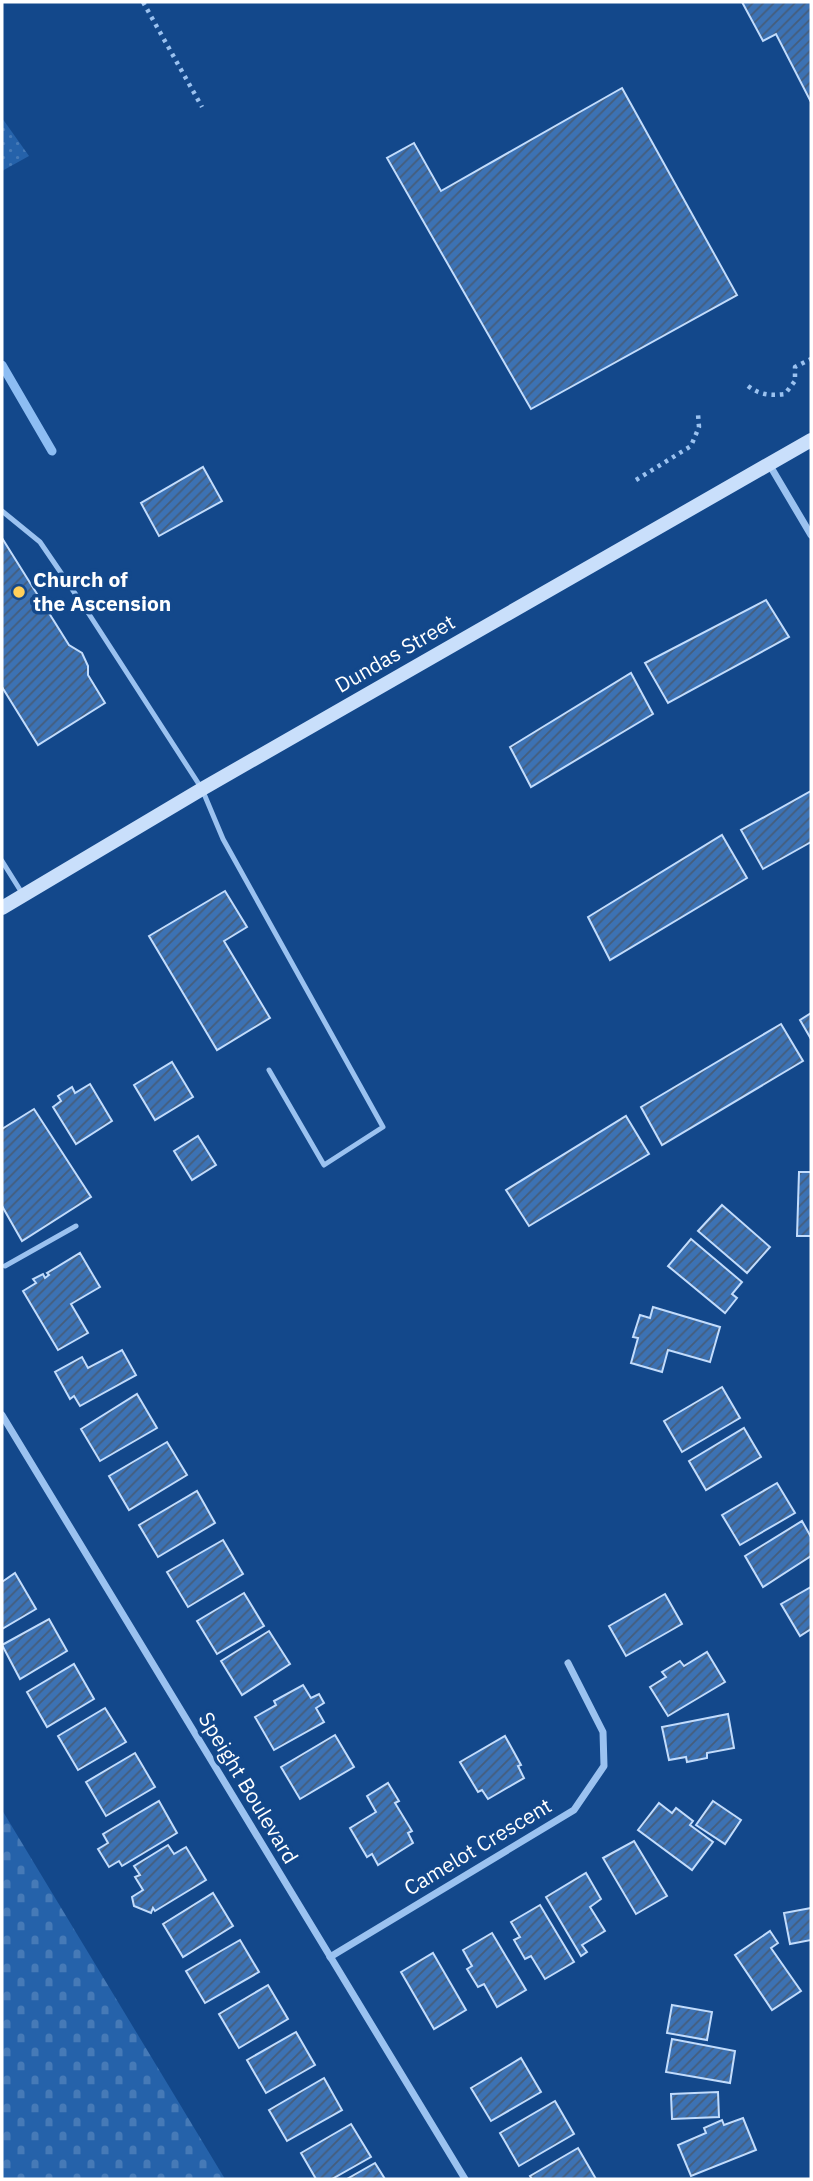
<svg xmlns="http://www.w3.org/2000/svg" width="813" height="2181" font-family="'IBM Plex Sans',sans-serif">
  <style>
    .grass { fill: url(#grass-dots) }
    .cemetery { fill: url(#cemetery-stones) }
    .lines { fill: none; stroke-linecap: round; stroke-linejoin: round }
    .stream { stroke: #8dbdf3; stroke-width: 9 }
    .building { fill: url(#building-hatch); stroke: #c2dcfc; stroke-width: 2 }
    .path { stroke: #9bc2f0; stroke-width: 4.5; stroke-dasharray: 3.5 5; stroke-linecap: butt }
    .service { stroke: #9bc2f0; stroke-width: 5 }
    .minor { stroke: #9bc2f0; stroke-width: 7 }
    .secondary { stroke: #c9dffb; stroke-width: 14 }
    .poi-dot { fill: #ffcf5a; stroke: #13488b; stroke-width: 2.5 }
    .labels { text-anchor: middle; stroke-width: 7; stroke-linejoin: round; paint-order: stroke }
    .poi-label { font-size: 21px; font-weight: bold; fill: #fff; stroke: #13488b; text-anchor: start }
    .street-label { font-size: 21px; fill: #fff; stroke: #13488b }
  </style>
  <defs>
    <pattern id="grass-dots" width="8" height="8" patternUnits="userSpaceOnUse" patternTransform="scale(1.75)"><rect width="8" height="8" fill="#2562aa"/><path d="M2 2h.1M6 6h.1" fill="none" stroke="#467ab7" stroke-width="1.8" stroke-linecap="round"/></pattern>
    <pattern id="cemetery-stones" width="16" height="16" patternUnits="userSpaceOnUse" patternTransform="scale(1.75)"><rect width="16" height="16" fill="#2562aa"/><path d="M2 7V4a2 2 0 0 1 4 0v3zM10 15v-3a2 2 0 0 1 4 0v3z" fill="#467ab7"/></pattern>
    <pattern id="building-hatch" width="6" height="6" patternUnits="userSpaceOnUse" patternTransform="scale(1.75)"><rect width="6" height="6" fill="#3c72b4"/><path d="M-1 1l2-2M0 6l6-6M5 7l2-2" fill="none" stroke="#455d7b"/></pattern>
  </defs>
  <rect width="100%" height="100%" fill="#13488b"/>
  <polygon class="grass" points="2,118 29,156 2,171"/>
  <polygon class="cemetery" points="2,1810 225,2179 2,2179"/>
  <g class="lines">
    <polyline class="stream" points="2,365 52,451"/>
  </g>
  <g class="building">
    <polygon points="742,2 811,2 811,102 776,34 763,41"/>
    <polygon points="622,88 737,295 531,409 387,158 414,143 441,191"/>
    <polygon points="203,467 222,501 159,536 141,503"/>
    <polygon points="2,538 69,645 82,653 88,666 88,675 105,703 38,745 2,687"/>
    <polygon points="766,600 789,637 668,703 645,663"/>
    <polygon points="631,673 653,714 531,787 510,747"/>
    <polygon points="811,791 811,842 763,869 741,830"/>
    <polygon points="722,835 747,878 610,960 588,917"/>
    <polygon points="225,891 247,927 224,941 270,1018 217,1050 149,936"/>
    <polygon points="811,1013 811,1039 800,1020"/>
    <polygon points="781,1024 803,1061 662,1145 641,1107"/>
    <polygon points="172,1062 193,1097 155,1120 134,1085"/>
    <polygon points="90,1084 112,1121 76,1144 53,1107 61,1101 58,1096 72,1087 75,1093"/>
    <polygon points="34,1109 91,1197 22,1241 2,1206 2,1129"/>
    <polygon points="626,1116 649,1154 529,1226 506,1190"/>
    <polygon points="198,1136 216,1165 192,1180 174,1151"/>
    <polygon points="799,1172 811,1172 811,1236 797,1236"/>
    <polygon points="722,1205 770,1247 747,1273 698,1231"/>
    <polygon points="691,1239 742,1282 732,1294 737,1298 725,1313 668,1266"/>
    <polygon points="80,1253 100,1287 71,1304 88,1333 58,1350 23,1291 36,1283 33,1279 43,1274 45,1278 49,1275 47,1273"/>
    <polygon points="653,1307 720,1327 710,1362 668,1350 662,1372 631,1363 638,1338 633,1337 640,1315 650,1318"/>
    <polygon points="122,1350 136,1375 80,1406 74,1396 70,1399 55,1372 82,1357 88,1368"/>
    <polygon points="722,1387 740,1418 682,1452 664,1421"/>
    <polygon points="137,1394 157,1428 100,1461 81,1429"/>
    <polygon points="744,1428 761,1457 706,1490 689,1461"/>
    <polygon points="167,1442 187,1475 129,1510 109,1476"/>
    <polygon points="777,1483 795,1513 740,1545 722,1515"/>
    <polygon points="197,1491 215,1523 158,1557 139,1525"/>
    <polygon points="802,1521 811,1537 811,1556 763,1587 745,1556"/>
    <polygon points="223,1540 243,1574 188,1607 167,1572"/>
    <polygon points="15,1573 36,1609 2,1629 2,1582"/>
    <polygon points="811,1587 811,1629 800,1636 781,1604"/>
    <polygon points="244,1593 264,1626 217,1654 197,1621"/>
    <polygon points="665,1594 682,1624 626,1656 609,1626"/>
    <polygon points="49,1619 67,1651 20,1679 2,1645"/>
    <polygon points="269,1631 290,1664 242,1695 221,1661"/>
    <polygon points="707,1652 725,1682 668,1716 650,1687 666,1677 662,1672 680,1661 684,1666"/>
    <polygon points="74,1664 94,1699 47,1727 27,1692"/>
    <polygon points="303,1685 311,1698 319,1694 324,1703 316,1708 324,1722 274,1750 255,1717 276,1705 274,1701"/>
    <polygon points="105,1708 126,1742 78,1770 58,1736"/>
    <polygon points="728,1714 734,1748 707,1753 707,1758 687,1762 686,1757 669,1760 662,1727"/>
    <polygon points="335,1735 354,1767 300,1799 281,1767"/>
    <polygon points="505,1736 521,1765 518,1766 524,1778 488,1799 482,1790 478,1792 460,1762"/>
    <polygon points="135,1753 155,1787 106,1816 86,1782"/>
    <polygon points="388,1783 399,1801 395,1803 412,1831 408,1833 413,1843 378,1865 372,1854 367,1857 350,1828 376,1812 367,1796"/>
    <polygon points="159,1801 177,1833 122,1866 119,1861 109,1867 98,1849 108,1843 103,1834"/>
    <polygon points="713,1801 741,1820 725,1844 696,1825"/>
    <polygon points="659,1803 672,1813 676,1808 693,1821 690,1825 713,1842 692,1870 638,1830"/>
    <polygon points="634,1841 667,1896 636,1914 603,1858"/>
    <polygon points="168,1845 174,1854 186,1847 206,1880 155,1911 153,1908 151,1913 134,1906 132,1897 143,1890 135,1877 140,1875 134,1866"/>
    <polygon points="586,1873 601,1899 590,1907 605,1931 582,1945 587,1952 581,1956 546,1897"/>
    <polygon points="213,1893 233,1926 183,1957 163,1924"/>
    <polygon points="540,1905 574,1962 545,1979 531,1956 525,1959 514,1940 520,1937 511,1922"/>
    <polygon points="811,1908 811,1940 790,1944 784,1913"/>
    <polygon points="770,1931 778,1943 771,1948 801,1991 772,2010 735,1955"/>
    <polygon points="492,1933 526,1990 497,2007 484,1984 478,1987 467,1969 472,1966 463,1950"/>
    <polygon points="240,1940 259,1972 205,2003 186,1971"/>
    <polygon points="433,1953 466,2010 434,2029 401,1972"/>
    <polygon points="268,1985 288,2019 239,2048 219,2014"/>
    <polygon points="672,2005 712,2012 707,2040 667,2033"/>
    <polygon points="296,2032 315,2065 266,2093 247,2060"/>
    <polygon points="672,2039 735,2051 730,2083 666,2072"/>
    <polygon points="521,2058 541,2092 491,2121 471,2088"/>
    <polygon points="324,2078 342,2110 287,2141 269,2110"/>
    <polygon points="718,2092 719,2117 672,2119 671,2094"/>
    <polygon points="555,2101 574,2134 519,2166 500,2133"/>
    <polygon points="743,2118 756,2150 691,2176 678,2145 706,2133 704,2128 722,2120 724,2125"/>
    <polygon points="351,2124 371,2157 332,2179 316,2179 301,2153"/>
    <polygon points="578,2148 596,2179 532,2179 530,2176"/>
    <polygon points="375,2163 385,2179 347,2179"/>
  </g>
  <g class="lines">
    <g class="path">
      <polyline points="143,2 202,107"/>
      <path d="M748 386C760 395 770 396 785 394L795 381V367L811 359"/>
      <polyline points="636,480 691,446 699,427 698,414"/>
    </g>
    <g class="service">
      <polyline points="2,511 40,542 87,611 202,789 223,839 383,1127 324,1165 269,1070"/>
      <polyline points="2,861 22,893"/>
      <polyline points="5,1266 76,1226"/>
    </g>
    <g class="minor">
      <polyline points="769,464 811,535"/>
      <polyline points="2,1415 465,2179"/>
      <polyline points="330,1957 574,1810 604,1766 603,1732 568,1663"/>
    </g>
    <polyline class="secondary" points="2,908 202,789 811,440"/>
  </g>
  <circle class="poi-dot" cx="19" cy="592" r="7"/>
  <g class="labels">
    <g class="poi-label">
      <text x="33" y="587">Church of<tspan x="33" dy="24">the Ascension</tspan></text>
    </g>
    <g class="street-label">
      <text transform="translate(395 654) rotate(-30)" y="7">Dundas Street</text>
      <text transform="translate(248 1788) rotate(59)" y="7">Speight Boulevard</text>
      <text transform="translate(478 1847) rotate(-31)" y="7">Camelot Crescent</text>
    </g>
  </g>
  <rect width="813" height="2181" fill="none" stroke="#ffffff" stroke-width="7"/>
</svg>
